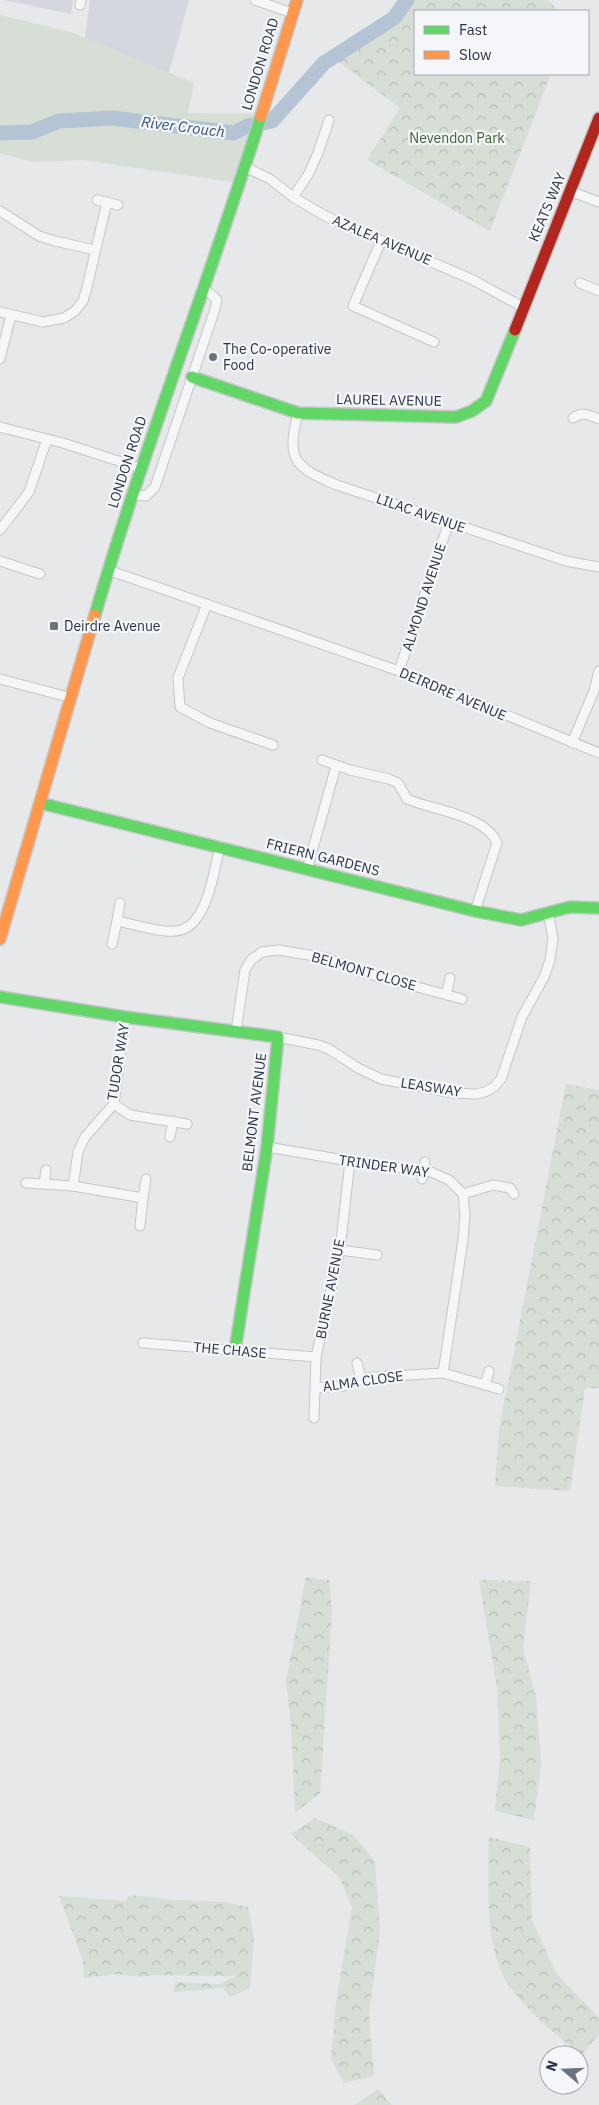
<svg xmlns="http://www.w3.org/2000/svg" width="599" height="2105" font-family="'IBM Plex Sans',sans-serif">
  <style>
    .built { fill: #d4d7dd }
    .grass { fill: #d6ded6 }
    .forest { fill: url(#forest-crowns) }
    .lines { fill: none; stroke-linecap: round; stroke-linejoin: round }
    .river { stroke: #b4c4d5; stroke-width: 15 }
    .street-casing { stroke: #c4c6c8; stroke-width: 11 }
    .fast-casing { stroke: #c4c6c8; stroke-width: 14 }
    .slow-casing { stroke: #c4c6c8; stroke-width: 14 }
    .jam-casing { stroke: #c4c6c8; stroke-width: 14 }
    .street { stroke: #f5f6f7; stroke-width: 9 }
    .fast { stroke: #63d668; stroke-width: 11 }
    .slow { stroke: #ff974d; stroke-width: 11 }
    .jam { stroke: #b3261e; stroke-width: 11 }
    .poi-dot { fill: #6c737f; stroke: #f4f6f9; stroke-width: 2 }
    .labels { text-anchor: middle; stroke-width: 4.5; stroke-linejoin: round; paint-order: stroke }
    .street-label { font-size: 14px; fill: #2b3445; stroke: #f4f6f9 }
    .park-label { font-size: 14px; fill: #3f6138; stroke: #f4f6f9 }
    .poi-label { font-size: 14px; fill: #2b3445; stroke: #f4f6f9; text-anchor: start }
    .water-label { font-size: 15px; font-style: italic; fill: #34527a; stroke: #f4f6f9 }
  </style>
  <defs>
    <pattern id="forest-crowns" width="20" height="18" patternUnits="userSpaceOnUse" patternTransform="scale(1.25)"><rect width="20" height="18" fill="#d6ded6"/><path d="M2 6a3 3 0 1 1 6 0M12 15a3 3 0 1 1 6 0" fill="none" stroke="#b8bfb9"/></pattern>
  </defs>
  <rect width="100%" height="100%" fill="#e6e8ea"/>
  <g class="built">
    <polygon points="4,0 73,0 71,14"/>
    <polygon points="90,0 189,0 169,73 85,38"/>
  </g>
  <polygon class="grass" points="0,15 71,32 194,83 188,113 260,114 239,183 83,160 32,162 0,153"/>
  <g class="forest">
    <polygon points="409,0 548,0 559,11 415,11 415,74 551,74 490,231 367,160 400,108 335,59 395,20"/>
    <polygon points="566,1084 599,1090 599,1388 585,1388 570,1491 495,1486 499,1429"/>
    <polygon points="306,1577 329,1580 332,1612 320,1793 295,1813 291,1725 286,1681"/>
    <polygon points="479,1580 531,1581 523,1648 536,1697 541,1763 534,1820 495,1811 500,1756 497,1688"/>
    <polygon points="315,1818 353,1835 375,1861 380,1931 369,2014 374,2076 344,2083 331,2059 336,2002 352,1907 339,1877 291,1834"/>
    <path d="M489 1837 530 1847 532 1920 556 1973 599 2018V2034L581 2056C556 2034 520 2007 504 1977 485 1943 488 1876 489 1837Z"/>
    <polygon points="130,1895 176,1900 224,1902 248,1907 254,1938 250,1988 230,1997 223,1988 174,1992 175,1982 220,1984 236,1976 155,1975 140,1977 117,1974 84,1978 83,1961 59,1896 125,1901"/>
    <polygon points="378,2089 392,2105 354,2105"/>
  </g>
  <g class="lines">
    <polyline class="river" points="0,133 32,132 59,121 112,118 234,133 247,126 272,121 324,63 394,18 407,0"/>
    <g class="street-casing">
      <g id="street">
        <polyline points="255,0 292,13"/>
        <polyline points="80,5 81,0"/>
        <polyline points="245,167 270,179 293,197 327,217 471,279 523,307"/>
        <polyline points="570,191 599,202"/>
        <polyline points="293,197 308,175 318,153 329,120"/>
        <polyline points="97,200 118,205"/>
        <polyline points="0,211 39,236 55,241 95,250"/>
        <polyline points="381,241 353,306 434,342"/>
        <polyline points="580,283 599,291"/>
        <polyline points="0,312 43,322 64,318 75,311 83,301 87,287 107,202"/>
        <polyline points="0,359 11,315"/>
        <path d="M298 413C286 460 294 467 337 485L566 561 599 567"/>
        <path d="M573 418C582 411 589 415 599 419"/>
        <polyline points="0,427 63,443 140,468"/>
        <polyline points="132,495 146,496 155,487 215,309 217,300 210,293 202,290"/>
        <polyline points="0,530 29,492 47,439"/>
        <polyline points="0,561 40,574"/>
        <polyline points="108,570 399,671 599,753"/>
        <polyline points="207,604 178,678 180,707 210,723 273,745"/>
        <polyline points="399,671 449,522"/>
        <polyline points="0,679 72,698"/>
        <polyline points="572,743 594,691 599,671"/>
        <path d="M322 760 350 770 389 779 398 783 407 799C432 810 486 815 497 843L475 911"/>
        <polyline points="307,870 336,766"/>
        <polyline points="117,921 120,903"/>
        <path d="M112 944 117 921C134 924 165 935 181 930 208 922 214 870 220 846"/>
        <polyline points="446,995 450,978"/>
        <polyline points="236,1031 245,970 251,960 262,952 279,950 326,958 365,973 462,999"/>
        <polyline points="278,1037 318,1045 329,1049 358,1068 381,1079 453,1093 476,1094 485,1092 494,1087 501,1079 522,1017 544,977 550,960 553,938 548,912"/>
        <polyline points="114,1104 130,1115 187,1124"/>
        <polyline points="170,1137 173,1121"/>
        <polyline points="267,1147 350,1161 431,1172 449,1180 463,1194 465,1215 463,1240 443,1373"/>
        <polyline points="422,1179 425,1162"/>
        <polyline points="26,1183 73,1186 143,1198 146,1179"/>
        <polyline points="44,1184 46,1170"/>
        <polyline points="73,1186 78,1152 85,1137 114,1104 125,1017"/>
        <polyline points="463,1194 493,1185 510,1188 514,1194"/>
        <polyline points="140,1226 143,1198"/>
        <polyline points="340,1250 377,1255"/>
        <polyline points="143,1343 316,1357"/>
        <polyline points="357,1363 361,1379"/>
        <polyline points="485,1385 489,1371"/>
        <polyline points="316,1388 343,1386 361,1379 374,1377 443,1373 499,1389"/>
        <polyline points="314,1418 316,1357 340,1250 350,1161"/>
      </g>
    </g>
    <g class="fast-casing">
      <g id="fast">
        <polyline points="192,377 298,413 456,417 472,411 486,401 515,330"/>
        <path d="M95 615C144 447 209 283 261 116"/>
        <polyline points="40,803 475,911 521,920 570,907 599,908"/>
        <polyline points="0,997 125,1017 278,1037 267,1147 235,1350"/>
      </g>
    </g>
    <g class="slow-casing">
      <g id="slow">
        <polyline points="261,116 297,0"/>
        <polyline points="0,939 95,615"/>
      </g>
    </g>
    <g class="jam-casing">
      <polyline id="jam" points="515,330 599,118"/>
    </g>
    <use href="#street" class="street"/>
    <use href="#fast" class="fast"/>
    <use href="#slow" class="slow"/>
    <use href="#jam" class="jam"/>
  </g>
  <g class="poi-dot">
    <circle cx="213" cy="357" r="5"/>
    <rect x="49" y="621" width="10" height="10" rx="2.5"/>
  </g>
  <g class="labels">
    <g class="street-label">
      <text transform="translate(260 64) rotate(-73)" y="5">LONDON ROAD</text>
      <text transform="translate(547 207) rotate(-67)" y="5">KEATS WAY</text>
      <text transform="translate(382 240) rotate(23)" y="5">AZALEA AVENUE</text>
      <text transform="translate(389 400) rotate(1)" y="5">LAUREL AVENUE</text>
      <text transform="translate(127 462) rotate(-72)" y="5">LONDON ROAD</text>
      <text transform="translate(421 513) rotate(19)" y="5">LILAC AVENUE</text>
      <text transform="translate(424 597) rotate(-72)" y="5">ALMOND AVENUE</text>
      <text transform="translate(453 694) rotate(23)" y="5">DEIRDRE AVENUE</text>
      <text transform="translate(323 857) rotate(14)" y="5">FRIERN GARDENS</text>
      <text transform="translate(364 971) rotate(16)" y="5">BELMONT CLOSE</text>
      <text transform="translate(118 1062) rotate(-81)" y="5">TUDOR WAY</text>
      <text transform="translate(431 1087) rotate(9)" y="5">LEASWAY</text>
      <text transform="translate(254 1112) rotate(-83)" y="5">BELMONT AVENUE</text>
      <text transform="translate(384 1166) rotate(8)" y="5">TRINDER WAY</text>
      <text transform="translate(330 1289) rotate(-79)" y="5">BURNE AVENUE</text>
      <text transform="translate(230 1350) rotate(5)" y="5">THE CHASE</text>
      <text transform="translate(363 1381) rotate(-8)" y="5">ALMA CLOSE</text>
    </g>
    <g class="park-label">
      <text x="457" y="143">Nevendon Park</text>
    </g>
    <g class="poi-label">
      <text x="223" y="354">The Co-operative<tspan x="223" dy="16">Food</tspan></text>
      <text x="64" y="631">Deirdre Avenue</text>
    </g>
    <g class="water-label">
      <text transform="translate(183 127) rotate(7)" y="5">River Crouch</text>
    </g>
  </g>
  <rect x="414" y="10" width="175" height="65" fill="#f4f6f9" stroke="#a4a8b1"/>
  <rect x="424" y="26" width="25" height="8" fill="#63d668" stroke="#a4a8b1"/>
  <text x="459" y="35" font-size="15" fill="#2b3445">Fast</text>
  <rect x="424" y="51" width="25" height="8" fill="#ff974d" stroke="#a4a8b1"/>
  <text x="459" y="60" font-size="15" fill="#2b3445">Slow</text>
  <g transform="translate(564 2070) rotate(289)"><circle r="24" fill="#f4f6f9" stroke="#a4a8b1"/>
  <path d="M0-4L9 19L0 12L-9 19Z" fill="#6c737f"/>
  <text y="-8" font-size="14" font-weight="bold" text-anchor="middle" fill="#2b3445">N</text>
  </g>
</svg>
